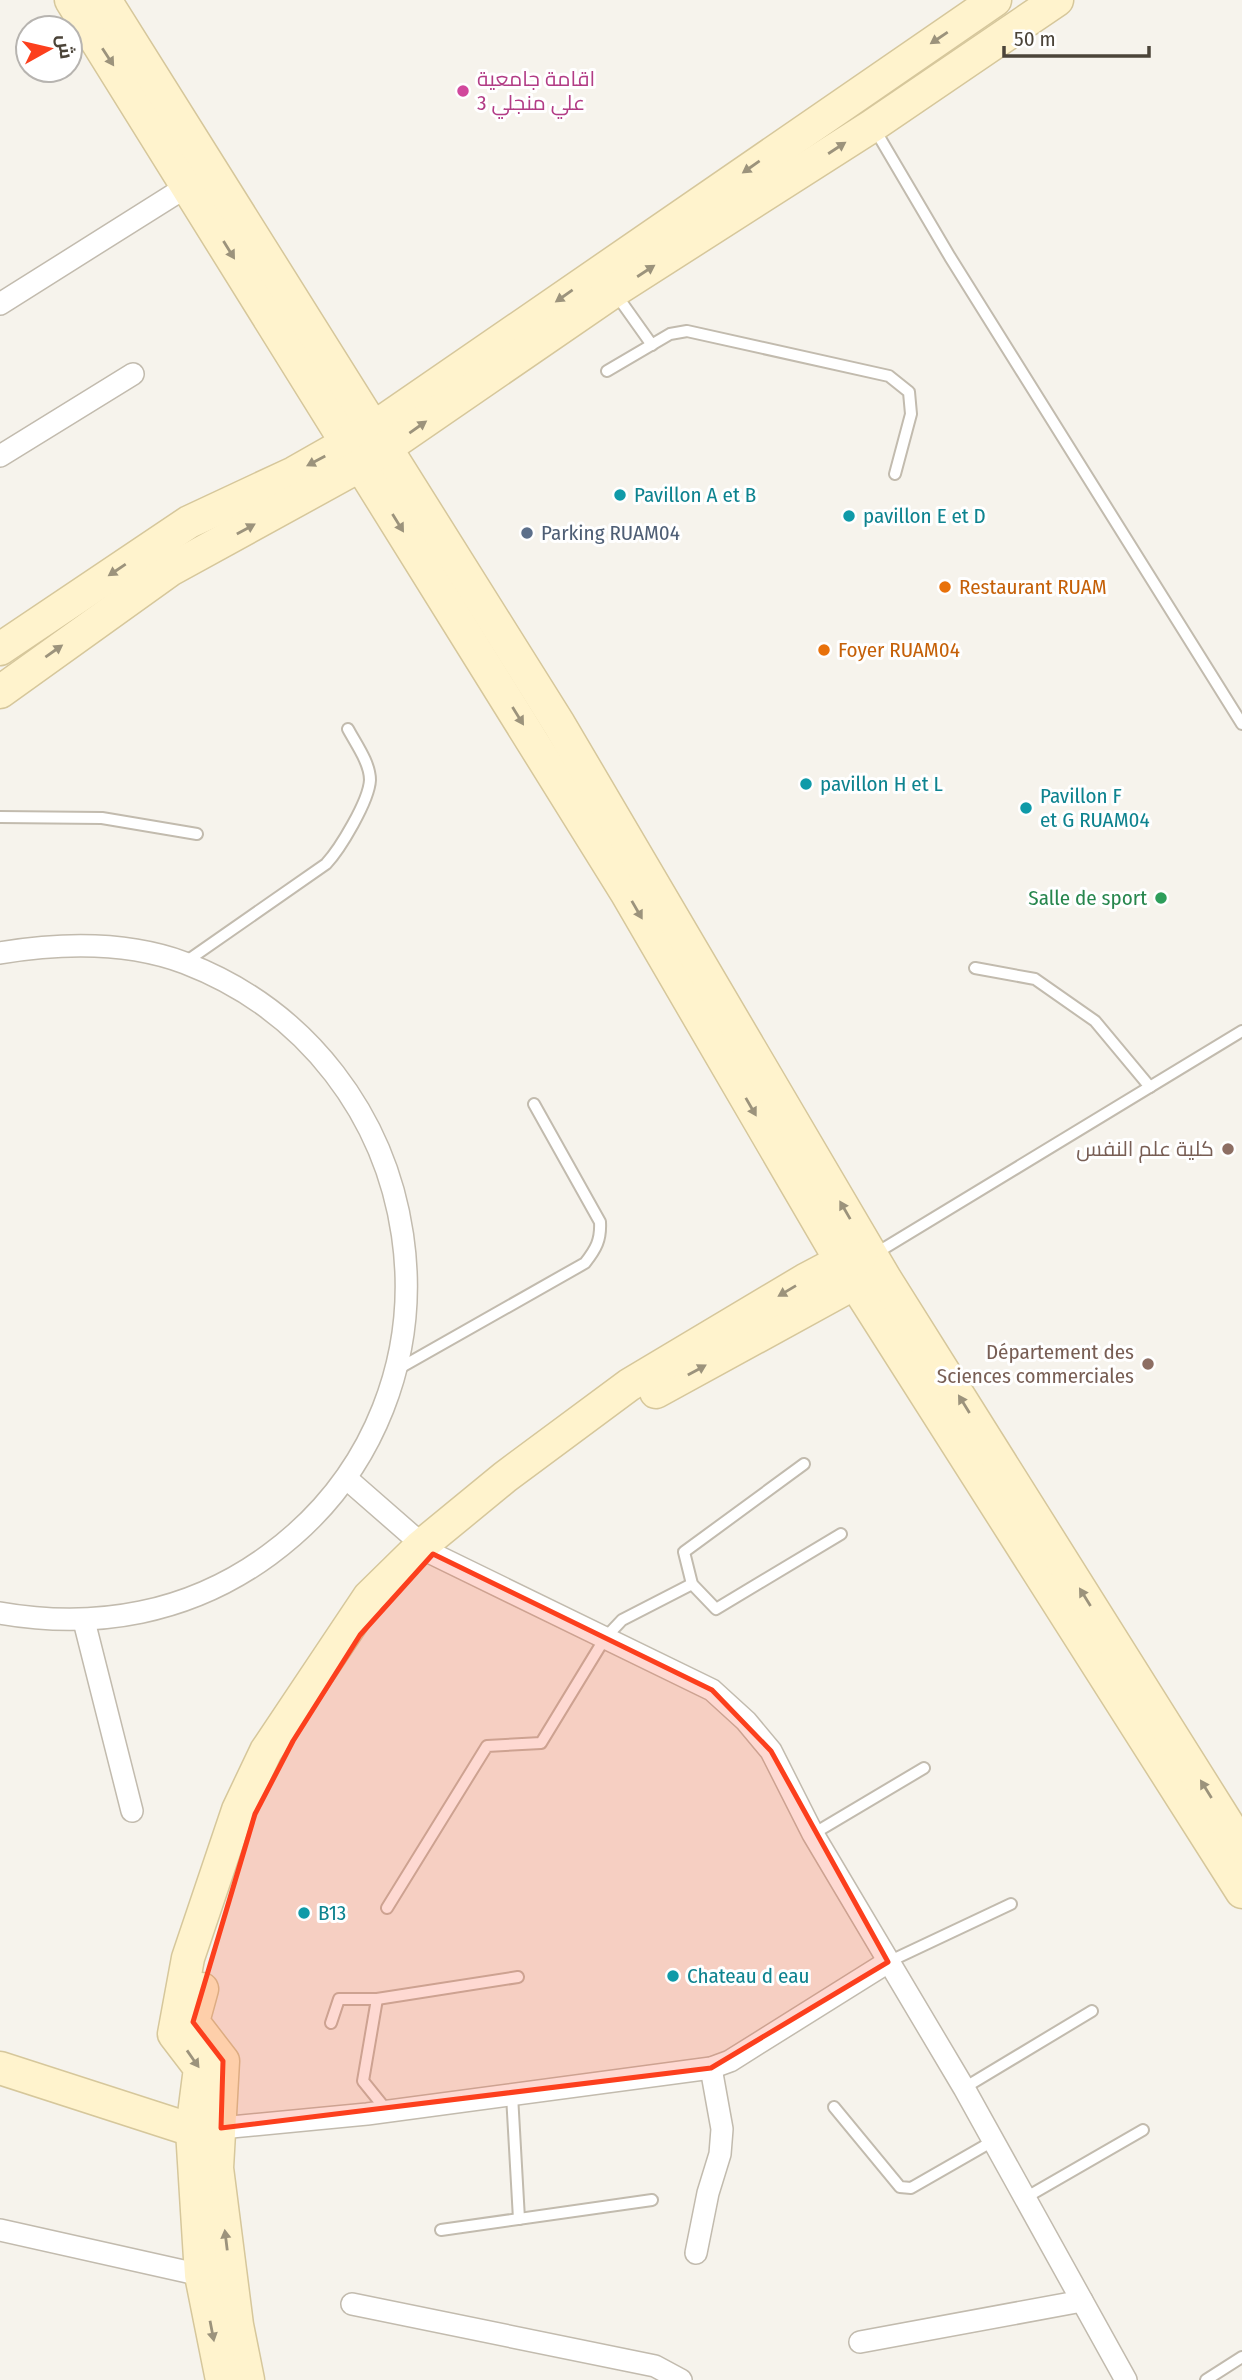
<svg xmlns="http://www.w3.org/2000/svg" width="1242" height="2380" font-family="'Fira Sans Condensed',Cairo,sans-serif">
  <style>
    .lines { fill: none; stroke-linecap: round; stroke-linejoin: round }
    .service-casing { stroke: #c2bbae; stroke-width: 14 }
    .minor-casing { stroke: #c2bbae; stroke-width: 24 }
    .secondary-casing { stroke: #d6c79b; stroke-width: 35 }
    .service { stroke: #fff; stroke-width: 10 }
    .minor { stroke: #fff; stroke-width: 21 }
    .secondary { stroke: #fff3cd; stroke-width: 32 }
    .oneway { fill: #9c937c }
    .marked { fill: #fc3f1d; fill-opacity: 0.2; stroke: #fc3f1d; stroke-width: 5; stroke-linejoin: round }
    .hotel-dot { fill: #d1479c; stroke: #fff; stroke-width: 2.5 }
    .culture-dot { fill: #0f9aa8; stroke: #fff; stroke-width: 2.5 }
    .service-dot { fill: #5c6f8a; stroke: #fff; stroke-width: 2.5 }
    .food-dot { fill: #e8710a; stroke: #fff; stroke-width: 2.5 }
    .leisure-dot { fill: #2e9e5b; stroke: #fff; stroke-width: 2.5 }
    .education-dot { fill: #8d6e63; stroke: #fff; stroke-width: 2.5 }
    .labels { text-anchor: middle; stroke-width: 6; stroke-linejoin: round; paint-order: stroke }
    .hotel-label { font-size: 21px; fill: #b23c85; stroke: #fff; text-anchor: start }
    .culture-label { font-size: 21px; fill: #0d838f; stroke: #fff; text-anchor: start }
    .service-label { font-size: 21px; fill: #4e5e75; stroke: #fff; text-anchor: start }
    .food-label { font-size: 21px; fill: #c56008; stroke: #fff; text-anchor: start }
    .leisure-label { font-size: 21px; fill: #27864d; stroke: #fff; text-anchor: end }
    .education-label { font-size: 21px; fill: #785e54; stroke: #fff; text-anchor: end }
  </style>
  <rect width="100%" height="100%" fill="#f6f3ec"/>
  <g class="lines">
    <g class="service-casing">
      <g id="service">
        <polyline points="874,128 950,257 1242,724"/>
        <polyline points="615,293 652,345"/>
        <polyline points="607,371 670,334 687,331 889,376 909,392 911,414 895,474"/>
        <polyline points="0,817 102,818 197,834"/>
        <path d="M184 963 326 864C340 849 369 801 370 780 370 763 356 744 348 729"/>
        <polyline points="975,968 1035,979 1095,1021 1150,1087"/>
        <polyline points="873,1255 1242,1031"/>
        <path d="M398 1369 585 1263C596 1249 601 1240 600 1222L534 1104"/>
        <polyline points="804,1464 684,1552 692,1584 716,1609 841,1534"/>
        <polyline points="813,1834 924,1768"/>
        <polyline points="387,1908 487,1746 541,1743 605,1638 622,1620 692,1584"/>
        <polyline points="888,1962 1011,1904"/>
        <polyline points="377,1999 363,2081 388,2112"/>
        <polyline points="331,2023 339,1999 377,1999 518,1977"/>
        <polyline points="964,2088 1092,2011"/>
        <polyline points="512,2095 519,2219"/>
        <polyline points="834,2107 900,2187 911,2188 993,2141"/>
        <polyline points="1025,2198 1143,2130"/>
        <polyline points="441,2230 652,2200"/>
        <polyline points="1206,2380 1242,2357"/>
      </g>
    </g>
    <g class="minor-casing">
      <g id="minor">
        <polyline points="0,304 197,180"/>
        <polyline points="0,456 133,374"/>
        <path d="M0 953C60 943 126 941 185 963 435 1059 487 1395 269 1555 190 1613 96 1630 0 1613"/>
        <polyline points="346,1478 433,1554 712,1690 746,1721 771,1751 813,1834 964,2088 1126,2380"/>
        <polyline points="84,1621 132,1811"/>
        <polyline points="221,2128 367,2114 711,2068 730,2061 888,1962"/>
        <polyline points="0,2230 201,2275"/>
        <polyline points="696,2253 708,2193 720,2154 722,2129 711,2068"/>
        <polyline points="352,2304 655,2366 681,2380"/>
        <polyline points="860,2342 1082,2301"/>
      </g>
    </g>
    <g class="secondary-casing">
      <g id="secondary">
        <polyline points="71,0 626,892 841,1261 1242,1892"/>
        <polyline points="105,0 559,724 886,1280 1242,1847"/>
        <polyline points="0,649 189,522 294,473 375,427 995,0"/>
        <polyline points="0,692 170,570 361,465 614,291 872,126 1057,0"/>
        <polyline points="656,1392 855,1283 865,1267"/>
        <polyline points="202,1989 193,2022 223,2061 217,2168 237,2325 248,2380"/>
        <polyline points="0,2068 192,2130 213,2129"/>
        <polyline points="222,2380 201,2275 192,2130 200,2068 174,2034 188,1958 238,1810 266,1751 369,1597 421,1546 505,1477 629,1385 805,1280 841,1261 860,1258"/>
      </g>
    </g>
    <use href="#service" class="service"/>
    <use href="#minor" class="minor"/>
    <use href="#secondary" class="secondary"/>
  </g>
  <defs><path id="oneway-solid" d="M-6-.8H1V-3.2L6.5 0L1 3.2V.8H-6Z" transform="scale(1.75)"/></defs>
  <g class="oneway">
    <use href="#oneway-solid" transform="translate(939 38) rotate(146)"/>
    <use href="#oneway-solid" transform="translate(108 57) rotate(57)"/>
    <use href="#oneway-solid" transform="translate(837 148) rotate(-33)"/>
    <use href="#oneway-solid" transform="translate(751 167) rotate(145)"/>
    <use href="#oneway-solid" transform="translate(229 250) rotate(58)"/>
    <use href="#oneway-solid" transform="translate(646 271) rotate(-33)"/>
    <use href="#oneway-solid" transform="translate(564 296) rotate(145)"/>
    <use href="#oneway-solid" transform="translate(418 427) rotate(-35)"/>
    <use href="#oneway-solid" transform="translate(316 461) rotate(152)"/>
    <use href="#oneway-solid" transform="translate(398 523) rotate(58)"/>
    <use href="#oneway-solid" transform="translate(246 529) rotate(-29)"/>
    <use href="#oneway-solid" transform="translate(117 570) rotate(146)"/>
    <use href="#oneway-solid" transform="translate(54 651) rotate(-35)"/>
    <use href="#oneway-solid" transform="translate(518 716) rotate(58)"/>
    <use href="#oneway-solid" transform="translate(637 910) rotate(60)"/>
    <use href="#oneway-solid" transform="translate(751 1107) rotate(60)"/>
    <use href="#oneway-solid" transform="translate(845 1210) rotate(-120)"/>
    <use href="#oneway-solid" transform="translate(787 1291) rotate(149)"/>
    <use href="#oneway-solid" transform="translate(697 1370) rotate(-29)"/>
    <use href="#oneway-solid" transform="translate(964 1404) rotate(-122)"/>
    <use href="#oneway-solid" transform="translate(1085 1597) rotate(-122)"/>
    <use href="#oneway-solid" transform="translate(1206 1789) rotate(-122)"/>
    <use href="#oneway-solid" transform="translate(193 2059) rotate(55)"/>
    <use href="#oneway-solid" transform="translate(226 2240) rotate(-97)"/>
    <use href="#oneway-solid" transform="translate(212 2331) rotate(79)"/>
  </g>
  <path class="marked" d="M433 1554 712 1690 771 1751 888 1962 711 2068 221 2128 223 2061 193 2022 255 1814 293 1741 360 1635Z"/>
  <circle class="hotel-dot" cx="463" cy="91" r="7"/>
  <g class="culture-dot">
    <circle cx="620" cy="495" r="7"/>
    <circle cx="849" cy="516" r="7"/>
    <circle cx="806" cy="784" r="7"/>
    <circle cx="1026" cy="808" r="7"/>
    <circle cx="304" cy="1913" r="7"/>
    <circle cx="673" cy="1976" r="7"/>
  </g>
  <circle class="service-dot" cx="527" cy="533" r="7"/>
  <g class="food-dot">
    <circle cx="945" cy="587" r="7"/>
    <circle cx="824" cy="650" r="7"/>
  </g>
  <circle class="leisure-dot" cx="1161" cy="898" r="7"/>
  <g class="education-dot">
    <circle cx="1228" cy="1149" r="7"/>
    <circle cx="1148" cy="1364" r="7"/>
  </g>
  <g class="labels">
    <g class="hotel-label">
      <text x="477" y="86">اقامة جامعية<tspan x="477" dy="24">علي منجلي 3</tspan></text>
    </g>
    <g class="culture-label">
      <text x="634" y="502">Pavillon A et B</text>
      <text x="863" y="523">pavillon E et D</text>
      <text x="820" y="791">pavillon H et L</text>
      <text x="1040" y="803">Pavillon F<tspan x="1040" dy="24">et G RUAM04</tspan></text>
      <text x="318" y="1920">B13</text>
      <text x="687" y="1983">Chateau d eau</text>
    </g>
    <g class="service-label">
      <text x="541" y="540">Parking RUAM04</text>
    </g>
    <g class="food-label">
      <text x="959" y="594">Restaurant RUAM</text>
      <text x="838" y="657">Foyer RUAM04</text>
    </g>
    <g class="leisure-label">
      <text x="1147" y="905">Salle de sport</text>
    </g>
    <g class="education-label">
      <text x="1214" y="1156">كلية علم النفس</text>
      <text x="1134" y="1359">Département des<tspan x="1134" dy="24">Sciences commerciales</tspan></text>
    </g>
  </g>
  <g transform="translate(49 49) rotate(82)"><circle r="33" fill="#ffffff" stroke="#b7b4b0" stroke-width="2"/>
  <path d="M0-5L12 26L0 18L-12 26Z" fill="#fc3f1d"/>
  <text y="-10" font-size="19" font-weight="bold" text-anchor="middle" fill="#4b4439">ش</text>
  </g>
  <path d="M1004 46v10h145v-10" fill="none" stroke="#4b4439" stroke-width="3.5"/>
  <text x="1014" y="46" font-size="21" fill="#4b4439" stroke="#ffffff" stroke-width="5" paint-order="stroke">50 m</text>
</svg>
